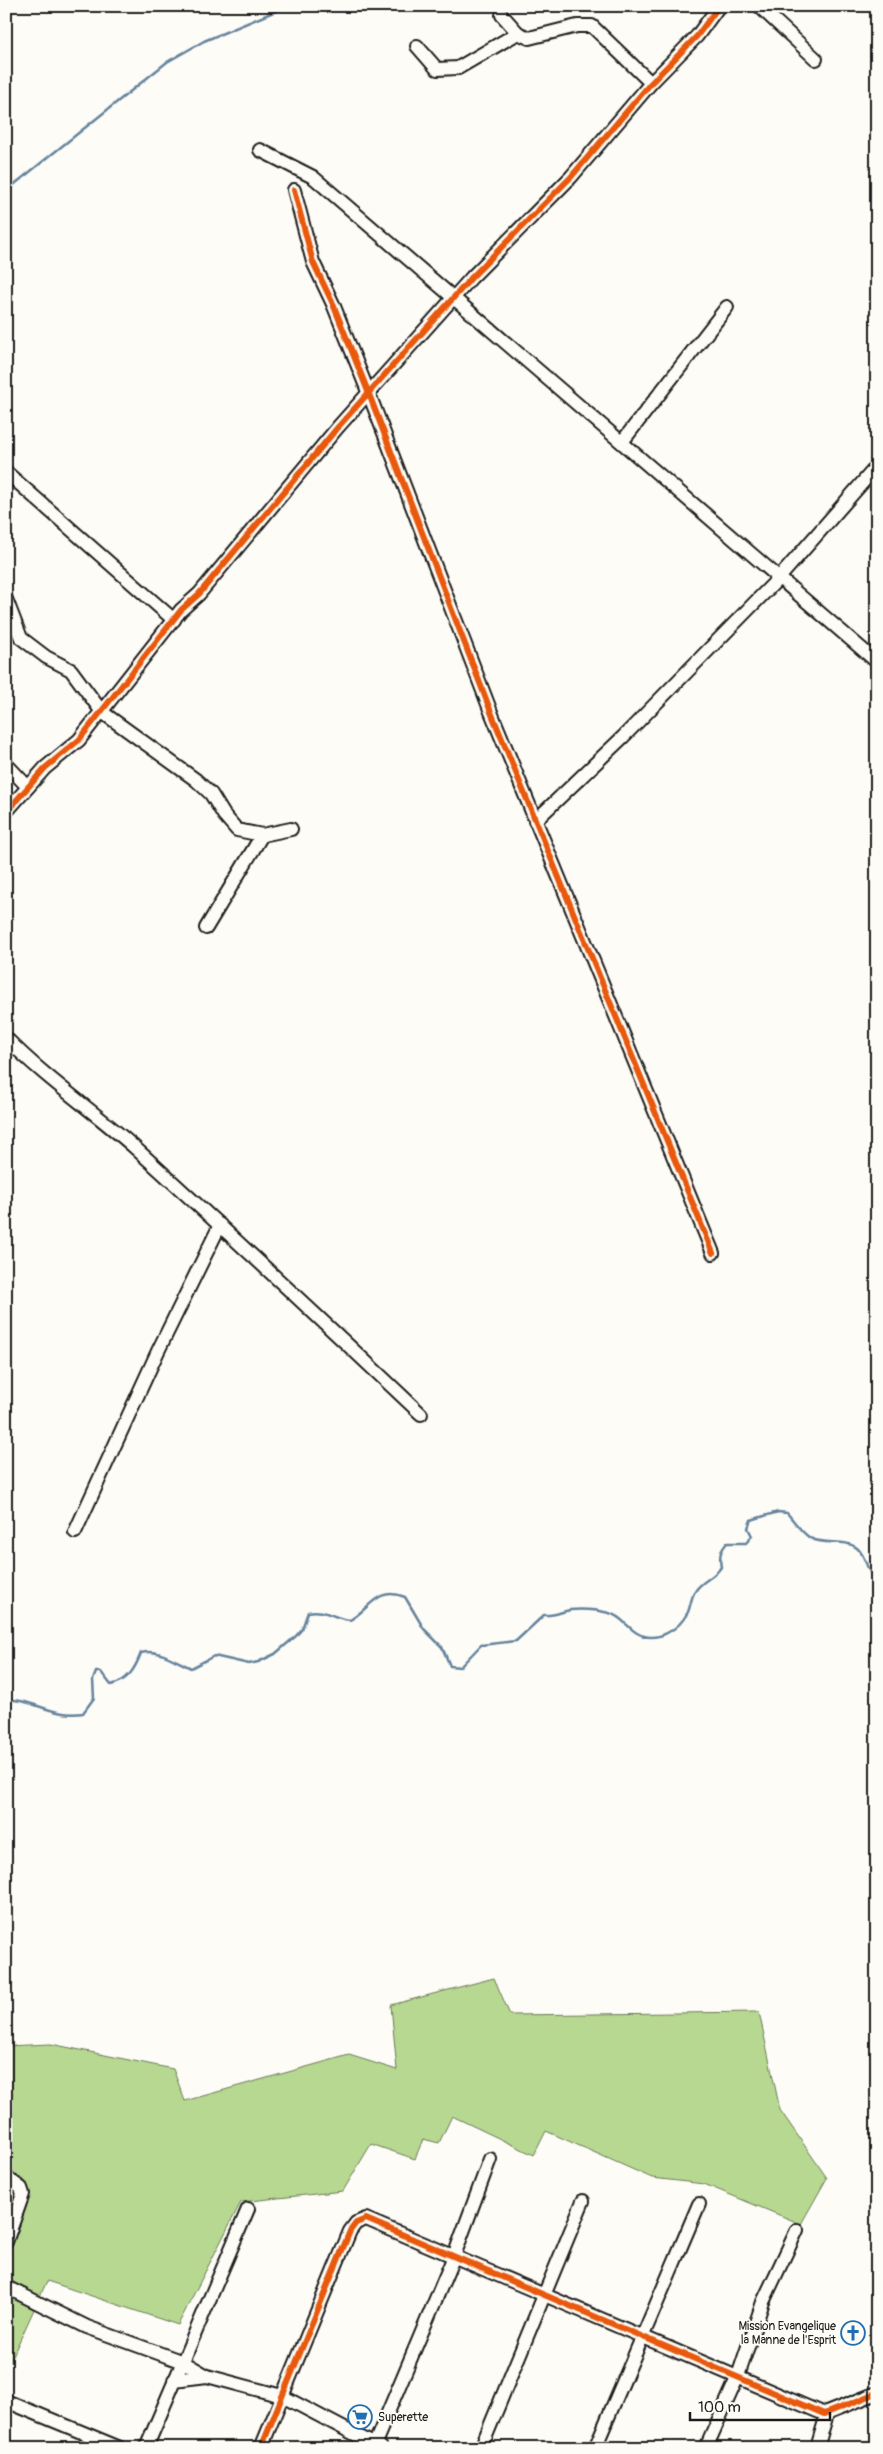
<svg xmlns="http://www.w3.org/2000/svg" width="883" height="2454" font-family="Pangolin,sans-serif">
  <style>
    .green { fill: #b7d891; stroke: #6a7a56 }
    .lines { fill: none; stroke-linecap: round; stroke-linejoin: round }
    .stream { stroke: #65839c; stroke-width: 2.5 }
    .minor-casing { stroke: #1c1c1c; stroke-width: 16 }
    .minor { stroke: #fdfcf7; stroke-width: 12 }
    .cycleway-casing { stroke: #fdfcf7; stroke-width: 9 }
    .cycleway { stroke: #e8590c; stroke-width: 6 }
    .labels { text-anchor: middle; stroke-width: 4; stroke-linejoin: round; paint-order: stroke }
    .poi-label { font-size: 12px; fill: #1c1c1c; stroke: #fdfcf7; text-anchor: end }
  </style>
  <rect width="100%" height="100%" fill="#fdfcf7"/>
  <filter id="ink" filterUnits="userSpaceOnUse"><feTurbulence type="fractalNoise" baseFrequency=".02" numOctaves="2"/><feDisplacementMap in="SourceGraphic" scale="10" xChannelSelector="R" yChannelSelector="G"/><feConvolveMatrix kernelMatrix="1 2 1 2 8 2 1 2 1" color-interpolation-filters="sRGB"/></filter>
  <g filter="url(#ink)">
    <polygon class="green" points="494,1978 510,2015 759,2012 780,2110 827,2178 801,2224 704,2184 652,2178 546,2131 534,2155 452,2116 439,2143 423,2139 415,2159 371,2144 343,2191 241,2202 178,2325 47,2281 9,2364 6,2362 6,2046 51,2044 173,2069 185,2101 349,2055 397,2070 391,2005"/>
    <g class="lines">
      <g class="stream">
        <polyline points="6,191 167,62 204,41 288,6"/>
        <path d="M6 1700C32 1698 52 1718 83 1713L94 1698 93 1680 96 1672H101L111 1685C128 1681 135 1669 141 1653 158 1648 175 1661 191 1668L214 1656 249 1664 258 1662 275 1654 296 1636 302 1629 308 1612C325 1608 334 1619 350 1620 371 1608 377 1586 405 1597L424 1629 442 1647 450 1666 460 1667 481 1645 516 1641 544 1615C554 1616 560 1612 570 1610 582 1609 597 1610 609 1613 621 1616 626 1626 637 1633 656 1644 679 1630 688 1612 691 1605 691 1596 696 1590 703 1580 714 1578 721 1567 719 1556 720 1551 727 1543H746L752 1536 748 1528 751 1520 778 1512 787 1513C794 1521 803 1535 812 1539 826 1545 846 1539 857 1548 868 1558 865 1572 877 1580"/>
      </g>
      <g class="minor-casing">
        <g id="minor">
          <polyline points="759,6 816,59"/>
          <polyline points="502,15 518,33 529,38 577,26 592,26 651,83"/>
          <polyline points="417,46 437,69 458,68 518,33"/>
          <polyline points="260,150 313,177 877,662"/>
          <polyline points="294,190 313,262 333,304 369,394 491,712 713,1253"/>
          <polyline points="622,442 727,307"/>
          <polyline points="6,472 174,620"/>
          <polyline points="6,599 21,638 46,657 71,670 102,712 196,780 211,794 224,815 237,830 262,835 291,829"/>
          <polyline points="6,764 28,787"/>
          <polyline points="6,812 45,768 79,740 181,610 199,594 338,427 472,277 571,177 651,83 697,36 719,6"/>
          <polyline points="535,821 623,737 778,579 877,466"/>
          <polyline points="206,928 262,835"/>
          <path d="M6 1038C45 1078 91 1109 133 1146 230 1234 326 1324 421 1414"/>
          <polyline points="75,1532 158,1351 220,1225"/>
          <polyline points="6,2177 21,2188 23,2194 6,2242"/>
          <polyline points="6,2287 87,2327 183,2362 207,2376"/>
          <polyline points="174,2380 207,2376 282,2396 381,2448"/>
          <polyline points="6,2401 120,2448"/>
          <polyline points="146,2448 248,2209"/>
          <polyline points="261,2448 350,2231 356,2223 366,2219 824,2414 877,2393"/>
          <polyline points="373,2448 454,2256 490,2159"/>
          <polyline points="481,2448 583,2201"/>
          <polyline points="595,2448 699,2204"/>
          <polyline points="706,2448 738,2376 763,2302 797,2230"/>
          <polyline points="817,2448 827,2414"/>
        </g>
      </g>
      <use href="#minor" class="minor"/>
      <g class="cycleway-casing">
        <g id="cycleway">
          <polyline points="294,190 313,262 333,304 369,394 491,712 713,1253"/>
          <polyline points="6,812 45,768 79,740 181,610 199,594 338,427 472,277 571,177 651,83 697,36 719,6"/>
          <polyline points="261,2448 350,2231 356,2223 366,2219 824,2414 877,2393"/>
        </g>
      </g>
      <use href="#cycleway" class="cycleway"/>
    </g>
  </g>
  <defs>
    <g id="church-ring" transform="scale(1.25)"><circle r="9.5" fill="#fdfcf7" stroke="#1f6fb2" stroke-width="1.5"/><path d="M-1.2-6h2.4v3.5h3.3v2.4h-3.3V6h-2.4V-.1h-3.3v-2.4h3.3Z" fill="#1f6fb2"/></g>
    <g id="supermarket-ring" transform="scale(1.25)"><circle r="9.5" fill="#fdfcf7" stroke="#1f6fb2" stroke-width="1.5"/><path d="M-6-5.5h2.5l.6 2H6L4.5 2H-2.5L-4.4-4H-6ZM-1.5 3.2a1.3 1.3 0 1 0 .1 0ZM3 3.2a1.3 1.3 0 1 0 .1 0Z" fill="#1f6fb2"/></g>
  </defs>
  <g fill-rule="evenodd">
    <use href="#church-ring" x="853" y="2333"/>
    <use href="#supermarket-ring" x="360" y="2417"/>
  </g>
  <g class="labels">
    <g class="poi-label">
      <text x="836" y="2330">Mission Evangelique<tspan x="836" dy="14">la Manne de l'Esprit</tspan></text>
      <text x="378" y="2421" text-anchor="start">Superette</text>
    </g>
  </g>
  <rect width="883" height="2454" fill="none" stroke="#fdfcf7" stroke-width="25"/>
  <rect x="12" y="12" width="858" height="2429" fill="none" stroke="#1c1c1c" stroke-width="2" filter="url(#ink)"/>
  <path d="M690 2412v8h140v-8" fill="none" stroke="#1c1c1c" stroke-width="2.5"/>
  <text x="698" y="2412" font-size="15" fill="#1c1c1c" stroke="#fdfcf7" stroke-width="4" paint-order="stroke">100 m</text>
</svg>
